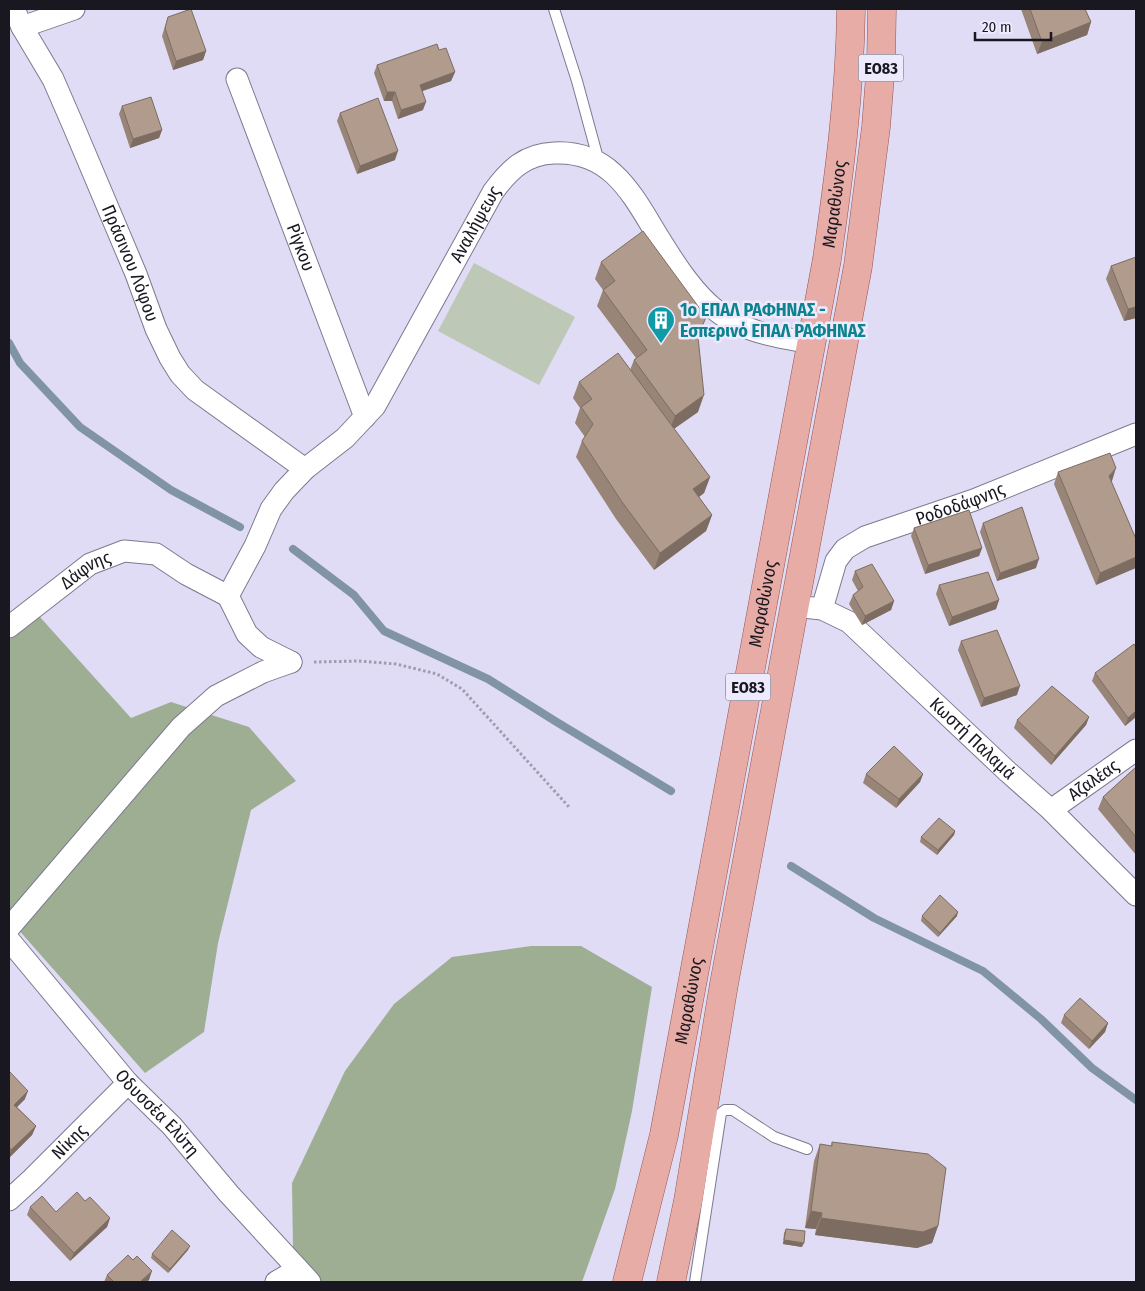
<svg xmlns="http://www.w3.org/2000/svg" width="1145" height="1291" font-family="'Fira Sans Condensed',sans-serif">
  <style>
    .green { fill: #bdc8b6 }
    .forest { fill: #9eae93 }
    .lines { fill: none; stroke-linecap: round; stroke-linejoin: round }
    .stream { stroke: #8194a5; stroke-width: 8 }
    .service-casing { stroke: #7d798f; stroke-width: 12 }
    .minor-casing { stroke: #7d798f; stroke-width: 23 }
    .primary-casing { stroke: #965450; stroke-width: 29 }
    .path { stroke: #9f9cb0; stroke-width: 3; stroke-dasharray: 2.5 2.5; stroke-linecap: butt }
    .service { stroke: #fff; stroke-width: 10 }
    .minor { stroke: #fff; stroke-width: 21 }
    .primary { stroke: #e8aca6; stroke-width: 28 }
    .wall { fill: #988578 }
    .shaded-wall { fill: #7c6c62 }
    .building { fill: #b19b8c; stroke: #7c6c62 }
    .labels { text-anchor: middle; stroke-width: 5; stroke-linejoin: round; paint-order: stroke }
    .shield { fill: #edeafe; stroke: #595663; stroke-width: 1 }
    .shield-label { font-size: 16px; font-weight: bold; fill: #191720 }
    .street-label { font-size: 18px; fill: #191720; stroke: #edeafe }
    .culture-label { font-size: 18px; font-weight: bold; fill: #0d838f; stroke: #edeafe; text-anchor: start }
  </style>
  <rect width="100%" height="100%" fill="#e0dcf5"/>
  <polygon class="green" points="474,263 575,317 539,385 438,331"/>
  <g class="forest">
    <polygon points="39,616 131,718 171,702 249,727 296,781 251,810 218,943 204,1032 145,1073 9,919 9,636"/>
    <polygon points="531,946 581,946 652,987 632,1111 615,1189 582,1282 322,1282 293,1249 292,1183 345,1071 394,1004 452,957"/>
  </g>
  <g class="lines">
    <g class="stream">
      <polyline points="9,343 20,363 80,427 171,490 240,527"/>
      <polyline points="293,549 354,595 384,631 488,679 555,721 671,791"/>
      <polyline points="791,866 874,918 983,971 1041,1019 1092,1068 1136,1100"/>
    </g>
    <g class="service-casing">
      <g id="service">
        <polyline points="554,9 577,81 599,162"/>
        <polyline points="695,1282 721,1113 725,1110 733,1110 774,1137 807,1149"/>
      </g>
    </g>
    <g class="minor-casing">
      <g id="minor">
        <path id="s1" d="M14 9 22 27 53 79 73 125 136 274 156 329 170 358 180 374 195 390 305 469"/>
        <polyline points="22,27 74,9"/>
        <path id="s2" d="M237 79 365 417"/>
        <path id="s3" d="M228 596 255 546 271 509 284 491 305 469 345 438 375 406 493 192C509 170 525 154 554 153 612 150 633 196 659 238 675 264 694 294 718 312 745 333 779 337 811 343"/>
        <polyline points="228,596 247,634 261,647 291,662"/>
        <path id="s4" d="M794 606 822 609 849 622 1008 772 1051 810 1136 895"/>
        <path id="s5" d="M822 609 836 561 845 549 865 537 974 500 1136 434"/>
        <path id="s6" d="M9 627 90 564 124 551 156 554 186 574 228 596"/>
        <path id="s7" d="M1051 810 1136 750"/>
        <polyline points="9,928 181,727 216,696 263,672 291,662"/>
        <path id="s8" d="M9 940 128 1083 172 1126 229 1194 310 1282"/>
        <path id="s9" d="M9 1200 32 1179 128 1083"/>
        <polyline points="276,1282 298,1269"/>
      </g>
    </g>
    <g class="primary-casing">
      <g id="primary">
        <path id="s10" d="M627 1282 664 1135 827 259C839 176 850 93 851 9"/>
        <polyline points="671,1282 688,1201 724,984 858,266 876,127 881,63 882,9"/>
      </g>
    </g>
    <polyline class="path" points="314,662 359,661 396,664 437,674 462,689 569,807"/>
    <use href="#service" class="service"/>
    <use href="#minor" class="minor"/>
    <use href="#primary" class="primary"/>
  </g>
  <g class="wall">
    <polygon points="1021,9 1085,9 1091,22 1087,35 1037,54"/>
    <polygon points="168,17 206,51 203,60 173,70 162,36"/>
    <polygon points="439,50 455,72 451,81 422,91 423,110 398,119 392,101 384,101 374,73 377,65"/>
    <polygon points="122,106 162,130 159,138 130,148 119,114"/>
    <polygon points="340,113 395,160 357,174 337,121"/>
    <polygon points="1136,257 1136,318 1124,321 1106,279 1111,266"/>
    <polygon points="601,262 698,339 698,412 674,429 710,477 704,493 699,497 712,515 706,531 654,570 616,519 576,457 582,441 585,437 575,423 580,408 573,398 579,382 630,370 634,360 636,358 597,306 603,290 595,279"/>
    <polygon points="1058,472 1112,481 1111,481 1136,539 1096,585 1054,484"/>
    <polygon points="983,523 1036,568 997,581 980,532"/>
    <polygon points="914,528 982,548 979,556 925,574 911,536"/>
    <polygon points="855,571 894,601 891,610 862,625 849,604 853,595 858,591 852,580"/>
    <polygon points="939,585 999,600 996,609 949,626 936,594"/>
    <polygon points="961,641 1017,695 981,707 958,650"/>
    <polygon points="1136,648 1136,717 1125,726 1092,681 1095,673"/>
    <polygon points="1089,717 1086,725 1051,765 1014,728 1017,720"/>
    <polygon points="1136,767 1136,855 1098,809 1103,797"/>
    <polygon points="866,774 923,774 920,782 896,808 863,783"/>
    <polygon points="955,831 954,835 937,855 920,842 921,837"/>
    <polygon points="922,916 957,916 938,937 921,921"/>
    <polygon points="1064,1015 1108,1023 1105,1032 1089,1049 1061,1023"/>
    <polygon points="9,1071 25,1099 17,1107 36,1126 32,1135 9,1158"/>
    <polygon points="832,1142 938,1226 932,1243 917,1248 815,1235 816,1229 805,1228 814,1161 820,1144 831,1146"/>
    <polygon points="85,1201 110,1218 107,1227 70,1261 27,1215 30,1207 56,1212"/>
    <polygon points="786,1229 802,1247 783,1244 784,1233"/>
    <polygon points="188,1250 168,1273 151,1258 152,1254"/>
    <polygon points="107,1275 149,1280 146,1282 104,1282"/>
  </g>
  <g class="shaded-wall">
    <polygon points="1091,22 1087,35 1037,54 1042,42"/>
    <polygon points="206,51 203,60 173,70 176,61"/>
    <polygon points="455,72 451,81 417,93 420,85"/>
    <polygon points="387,92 395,92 392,101 384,101"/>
    <polygon points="426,102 423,110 398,119 401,110"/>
    <polygon points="162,130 159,138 130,148 133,139"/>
    <polygon points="398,151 395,160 357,174 360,166"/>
    <polygon points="1136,307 1136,318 1124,321 1128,309"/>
    <polygon points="704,395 698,412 669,432 675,416"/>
    <polygon points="1116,468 1112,481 1104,488 1109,476"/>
    <polygon points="710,477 704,493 687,506 693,489"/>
    <polygon points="712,515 706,531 654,570 660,553"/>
    <polygon points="982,548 979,556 925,574 928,565"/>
    <polygon points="1136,557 1136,568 1096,585 1100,573"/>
    <polygon points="1039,559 1036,568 997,581 1000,573"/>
    <polygon points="999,600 996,609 949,626 952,617"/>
    <polygon points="894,601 891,610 862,625 865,616"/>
    <polygon points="1020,686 1017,695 981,707 984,698"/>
    <polygon points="1136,711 1136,717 1125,726 1128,718"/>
    <polygon points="1089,717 1086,725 1051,765 1055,756"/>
    <polygon points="923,774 920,782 896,808 899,799"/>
    <polygon points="955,831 954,835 937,855 938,850"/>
    <polygon points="958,912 957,916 938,937 940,933"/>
    <polygon points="1108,1023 1105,1032 1089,1049 1092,1041"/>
    <polygon points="28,1091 25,1099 11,1113 14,1105"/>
    <polygon points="36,1126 32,1135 9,1158 11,1150"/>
    <polygon points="811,1211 822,1213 816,1229 805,1228"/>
    <polygon points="110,1218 107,1227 70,1261 74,1253"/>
    <polygon points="821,1218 938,1226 932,1243 917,1248 815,1235"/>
    <polygon points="784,1240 804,1243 802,1247 783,1244"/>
    <polygon points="190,1246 188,1250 168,1273 170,1269"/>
    <polygon points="152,1271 149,1280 146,1282 140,1282"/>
  </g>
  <g class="building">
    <polygon points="191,9 206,51 176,61 165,28 168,17"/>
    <polygon points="1030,9 1085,9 1091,22 1042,42"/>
    <polygon points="437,44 439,50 446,48 455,72 420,85 426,102 401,110 395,92 387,92 377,65"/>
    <polygon points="151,97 162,130 133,139 122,106"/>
    <polygon points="378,98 398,151 360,166 340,113"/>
    <polygon points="643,231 706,317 698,337 704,395 675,416 634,360 647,350 603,290 615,281 601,262"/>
    <polygon points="1136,257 1136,307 1128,309 1111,266"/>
    <polygon points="618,353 710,477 693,489 712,515 660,553 622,502 582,441 593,424 581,407 592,399 579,382"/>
    <polygon points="1110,453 1116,468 1109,476 1136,539 1136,557 1100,573 1058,472"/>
    <polygon points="1022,507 1039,559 1000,573 983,523"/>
    <polygon points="969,510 982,548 928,565 914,528"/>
    <polygon points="872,564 894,601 865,616 853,595 863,587 855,571"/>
    <polygon points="988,572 999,600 952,617 939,585"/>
    <polygon points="997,630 1020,686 984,698 961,641"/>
    <polygon points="1134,644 1136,648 1136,711 1128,718 1095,673"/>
    <polygon points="1052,686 1089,717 1055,756 1017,720"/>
    <polygon points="894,746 923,774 899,799 866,774"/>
    <polygon points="1136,767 1136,837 1103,797"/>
    <polygon points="939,818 955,831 938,850 921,837"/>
    <polygon points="940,895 958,912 940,933 922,916"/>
    <polygon points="1080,998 1108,1023 1092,1041 1064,1015"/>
    <polygon points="9,1071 28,1091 14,1105 36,1126 11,1150 9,1147"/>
    <polygon points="832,1142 928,1154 946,1168 938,1226 923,1232 821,1218 822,1213 811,1211 820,1144 832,1146"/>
    <polygon points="77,1192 85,1201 90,1197 110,1218 74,1253 30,1207 42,1196 56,1212"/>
    <polygon points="786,1229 805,1231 804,1243 784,1240"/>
    <polygon points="172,1230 190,1246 170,1269 152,1254"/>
    <polygon points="128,1255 133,1260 137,1256 152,1271 140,1282 114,1282 107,1275"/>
  </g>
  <defs>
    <g id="building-pin" transform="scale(1.4375)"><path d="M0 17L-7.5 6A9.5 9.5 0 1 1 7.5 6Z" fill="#0f9aa8" stroke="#edeafe"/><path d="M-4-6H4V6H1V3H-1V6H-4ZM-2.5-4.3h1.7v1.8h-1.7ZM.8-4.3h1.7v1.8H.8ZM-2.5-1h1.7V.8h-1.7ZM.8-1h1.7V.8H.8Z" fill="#fff"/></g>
  </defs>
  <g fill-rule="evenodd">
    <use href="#building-pin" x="661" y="320"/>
  </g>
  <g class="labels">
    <g class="shield">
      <rect x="858.5" y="54.5" width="45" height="27" rx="4"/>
      <rect x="725.5" y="673.5" width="45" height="27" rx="4"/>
    </g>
    <g class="shield-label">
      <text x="881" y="74">ΕΟ83</text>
      <text x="748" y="693">ΕΟ83</text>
    </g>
    <g class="street-label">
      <text dy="6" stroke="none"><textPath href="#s10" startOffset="1098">Μαραθώνος</textPath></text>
      <text dy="6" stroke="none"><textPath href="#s3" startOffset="452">Αναλήψεως</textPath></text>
      <text dy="6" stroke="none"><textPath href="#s2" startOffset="180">Ρίγκου</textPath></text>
      <text dy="6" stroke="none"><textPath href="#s1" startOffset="280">Πράσινου Λόφου</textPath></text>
      <text dy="6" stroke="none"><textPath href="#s5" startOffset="189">Ροδοδάφνης</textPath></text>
      <text dy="6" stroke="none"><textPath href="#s6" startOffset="96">Δάφνης</textPath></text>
      <text dy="6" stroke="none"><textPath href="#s10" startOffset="692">Μαραθώνος</textPath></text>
      <text dy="6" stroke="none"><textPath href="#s4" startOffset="228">Κωστή Παλαμά</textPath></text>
      <text dy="6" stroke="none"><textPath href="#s7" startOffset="52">Αζαλέας</textPath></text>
      <text dy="6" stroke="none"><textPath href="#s10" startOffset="288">Μαραθώνος</textPath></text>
      <text dy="6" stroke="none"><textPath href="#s8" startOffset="228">Οδυσσέα Ελύτη</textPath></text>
      <text dy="6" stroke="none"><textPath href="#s9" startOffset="84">Νίκης</textPath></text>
    </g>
    <g class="culture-label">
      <text x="680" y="316">1ο ΕΠΑΛ ΡΑΦΗΝΑΣ -<tspan x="680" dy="21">Εσπερινό ΕΠΑΛ ΡΑΦΗΝΑΣ</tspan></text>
    </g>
  </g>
  <rect width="1145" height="1291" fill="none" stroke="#191720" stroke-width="20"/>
  <path d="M975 32v8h76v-8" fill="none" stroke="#191720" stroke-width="2.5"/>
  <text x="982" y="32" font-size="15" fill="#191720" stroke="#edeafe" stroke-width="4" paint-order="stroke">20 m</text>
</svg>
